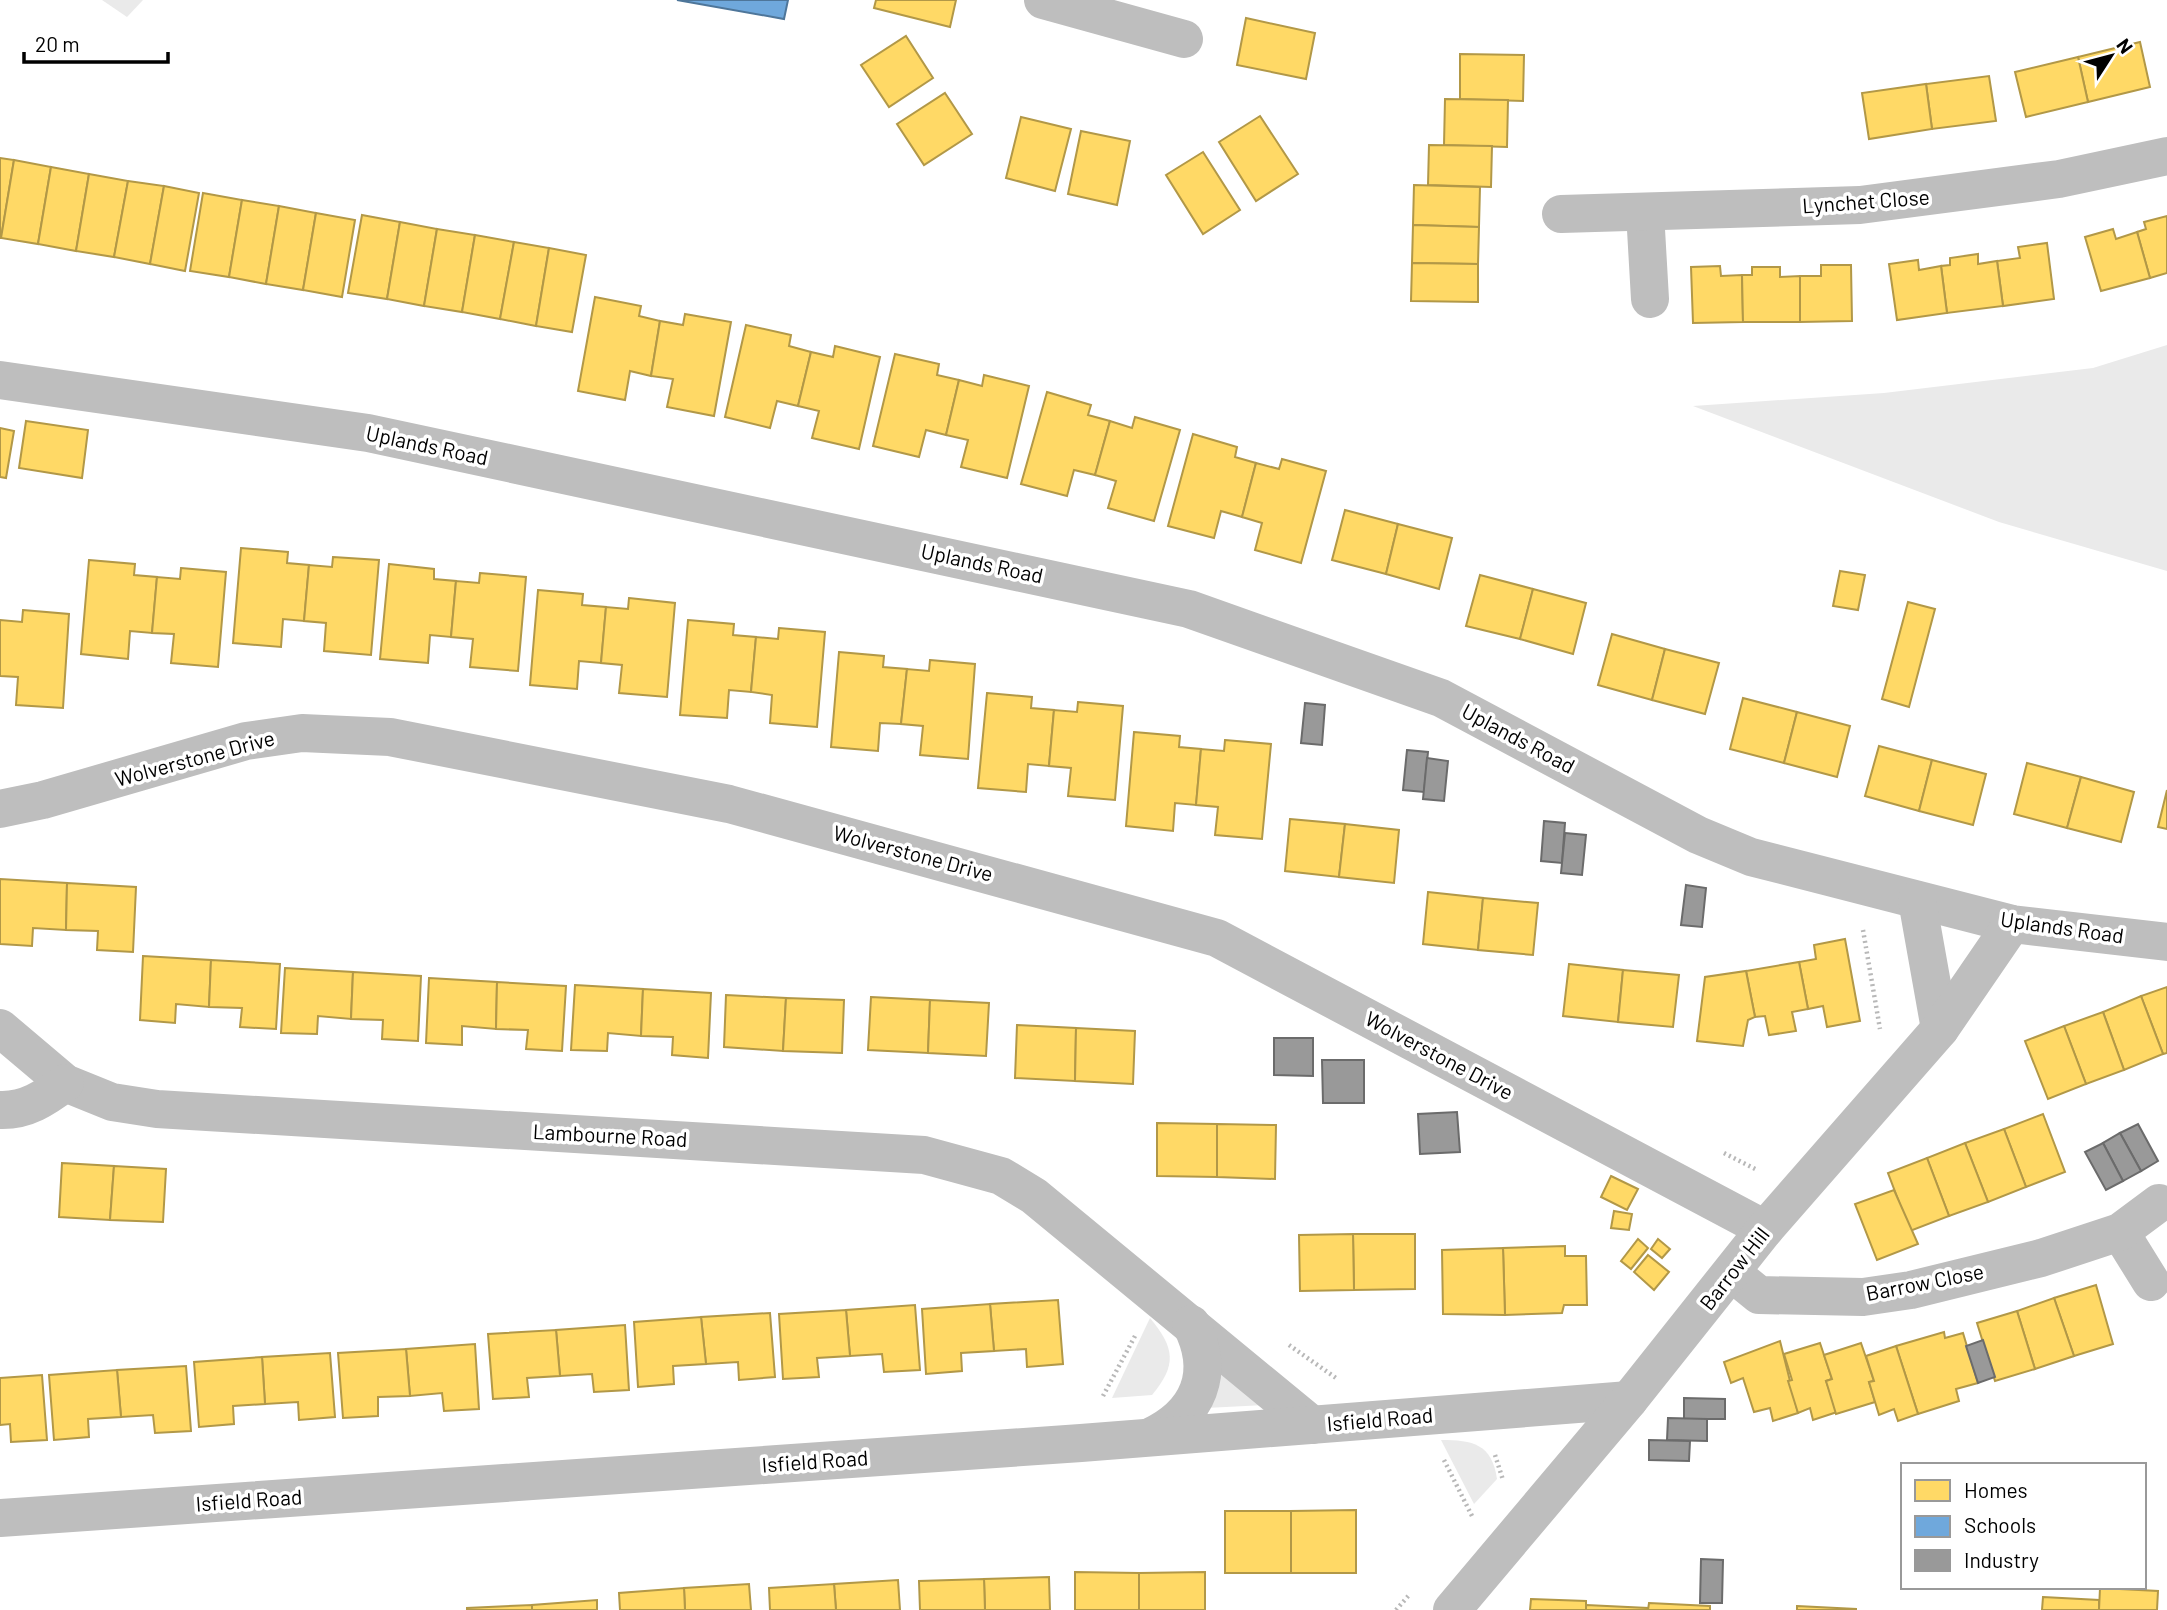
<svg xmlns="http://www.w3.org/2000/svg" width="2167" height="1610" font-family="Barlow,sans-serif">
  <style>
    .green { fill: #eaeaea }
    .homes { fill: #ffd966; stroke: #b29847; stroke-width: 2 }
    .schools { fill: #6fa8dc; stroke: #4e769a; stroke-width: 2 }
    .industry { fill: #999; stroke: #6b6b6b; stroke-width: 2 }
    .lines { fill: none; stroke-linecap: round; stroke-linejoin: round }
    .path { stroke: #b8b8b8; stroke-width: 4.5; stroke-dasharray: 2 3.5; stroke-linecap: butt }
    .minor { stroke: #bebebe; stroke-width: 38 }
    .labels { text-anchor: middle; stroke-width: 7; stroke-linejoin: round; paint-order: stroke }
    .street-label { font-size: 21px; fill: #000; stroke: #fff }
  </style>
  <rect width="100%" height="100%" fill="#fff"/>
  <g class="green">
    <polygon points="102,0 143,0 127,17"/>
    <polygon points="2167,345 2167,571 1999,522 1693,406 1884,393 2093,368"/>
    <path d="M1150 1318C1175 1348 1177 1365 1152 1395L1112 1398Z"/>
    <polygon points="1218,1367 1265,1405 1206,1408"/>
    <path d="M1441 1440C1473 1440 1492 1444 1497 1479L1474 1504Z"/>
  </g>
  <g class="homes">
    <polygon points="876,0 956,0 950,27 874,8"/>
    <polygon points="1246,18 1315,33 1306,79 1237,65"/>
    <polygon points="906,36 933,78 889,107 861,65"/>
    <polygon points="2140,42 2150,87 2088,102 2078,57"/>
    <polygon points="1460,54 1524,55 1523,101 1460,99"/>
    <polygon points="2078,57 2088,102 2026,117 2015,72"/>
    <polygon points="1989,76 1996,121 1932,129 1926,84"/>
    <polygon points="1926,84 1932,129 1869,139 1862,93"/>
    <polygon points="945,93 972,134 924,165 897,124"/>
    <polygon points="1445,99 1508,100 1507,147 1444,145"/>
    <polygon points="1260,116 1298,174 1256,201 1219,142"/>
    <polygon points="1021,117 1071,129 1055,191 1006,178"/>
    <polygon points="1081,131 1130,141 1117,205 1068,194"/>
    <polygon points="1429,145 1492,146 1491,187 1428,185"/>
    <polygon points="1203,152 1240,210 1203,234 1166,175"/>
    <polygon points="0,158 14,160 1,238 0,238"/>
    <polygon points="14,160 51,167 38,244 1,238"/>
    <polygon points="51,167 89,174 76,251 38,244"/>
    <polygon points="89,174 128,181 114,257 76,251"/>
    <polygon points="128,181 164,186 150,264 114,257"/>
    <polygon points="1414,185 1480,187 1479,227 1413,225"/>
    <polygon points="164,186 199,193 185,271 150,264"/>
    <polygon points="203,193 242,200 229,277 190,271"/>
    <polygon points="242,200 279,206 266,284 229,277"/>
    <polygon points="279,206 316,213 303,290 266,284"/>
    <polygon points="316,213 355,220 342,297 303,290"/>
    <polygon points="362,215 400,222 387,299 348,293"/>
    <polygon points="2167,216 2167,273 2150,278 2137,232 2146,229 2144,222"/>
    <polygon points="400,222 437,229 424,306 387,299"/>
    <polygon points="1413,225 1479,227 1478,264 1412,263"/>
    <polygon points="437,229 475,235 462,312 424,306"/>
    <polygon points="2113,229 2116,239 2137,232 2150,278 2101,291 2085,237"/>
    <polygon points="475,235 514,242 500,319 462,312"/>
    <polygon points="514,242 549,248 536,326 500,319"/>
    <polygon points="2047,243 2054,299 2003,306 1997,261 2020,258 2018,247"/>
    <polygon points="549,248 586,255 572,332 536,326"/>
    <polygon points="1978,254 1978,264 1997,261 2003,306 1947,313 1941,266 1950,265 1950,258"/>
    <polygon points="1918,260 1919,270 1941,266 1947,313 1897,320 1889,264"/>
    <polygon points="1412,263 1478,264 1478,302 1411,301"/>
    <polygon points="1821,265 1851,265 1852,321 1800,322 1800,276 1821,276"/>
    <polygon points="1720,266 1721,276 1742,275 1743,322 1693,323 1691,267"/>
    <polygon points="1752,267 1780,267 1780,277 1800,276 1800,322 1743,322 1742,275 1752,275"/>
    <polygon points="595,297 641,306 639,316 660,321 651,376 630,371 625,400 578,391"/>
    <polygon points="685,314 731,322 714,416 667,407 673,379 651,376 660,321 683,325"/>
    <polygon points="746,325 791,335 789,346 811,352 798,406 777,401 770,428 725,417"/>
    <polygon points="835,346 880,357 859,449 812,438 819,411 798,406 811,352 833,357"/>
    <polygon points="895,354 939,364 937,375 959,380 946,435 926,430 919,457 873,446"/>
    <polygon points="984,375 1029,386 1007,478 961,467 968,440 946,435 959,380 982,386"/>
    <polygon points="1047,392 1091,405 1088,415 1110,421 1095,475 1074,470 1067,496 1021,484"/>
    <polygon points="1135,417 1180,430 1154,521 1108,508 1116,481 1095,475 1110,421 1132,428"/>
    <polygon points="26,421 88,430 82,478 19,468"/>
    <polygon points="0,428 14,431 6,478 0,477"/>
    <polygon points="1193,434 1237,447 1235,457 1256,463 1242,517 1221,511 1214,538 1168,526"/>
    <polygon points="1282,459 1326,471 1301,563 1255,550 1262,523 1242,517 1256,463 1279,469"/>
    <polygon points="1345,510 1398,524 1386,574 1332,560"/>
    <polygon points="1398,524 1452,538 1439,589 1386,574"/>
    <polygon points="241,548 288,552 287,563 309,565 304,621 283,619 281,647 233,643"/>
    <polygon points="333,557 379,560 371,655 324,651 326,623 304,621 309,565 332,567"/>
    <polygon points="89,560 135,564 134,575 157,577 152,633 130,631 128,659 81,654"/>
    <polygon points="389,564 434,569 434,579 456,581 451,637 430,635 428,663 380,659"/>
    <polygon points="181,568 226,572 218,667 171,663 174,634 152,633 157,577 180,579"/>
    <polygon points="1840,571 1865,575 1858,610 1833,606"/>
    <polygon points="480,573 526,577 518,671 470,667 473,639 451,637 456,581 479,583"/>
    <polygon points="1480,575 1533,589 1520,639 1466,626"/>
    <polygon points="1533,589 1586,603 1573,654 1520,639"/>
    <polygon points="538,590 583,594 582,605 606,607 601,663 579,661 577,689 530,685"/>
    <polygon points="629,598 675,603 667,697 619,693 622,665 601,663 606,607 628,609"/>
    <polygon points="1908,602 1935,609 1909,707 1882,699"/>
    <polygon points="23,610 69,614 63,708 16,705 18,677 0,676 0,620 22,622"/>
    <polygon points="688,620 734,624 733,635 756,637 751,692 729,690 727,718 680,715"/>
    <polygon points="779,628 825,632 817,727 770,723 772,695 751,692 756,637 778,639"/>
    <polygon points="1612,634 1665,649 1652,700 1598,685"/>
    <polygon points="1665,649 1719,663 1705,714 1652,700"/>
    <polygon points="839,652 884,656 883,667 907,669 901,724 880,723 878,751 831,747"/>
    <polygon points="930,660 975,664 968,759 920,755 923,726 901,724 907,669 929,671"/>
    <polygon points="987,693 1032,697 1031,708 1054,710 1049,766 1028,764 1026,792 978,788"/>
    <polygon points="1743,698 1797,712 1784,763 1730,749"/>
    <polygon points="1078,702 1123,706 1115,800 1068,796 1071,768 1049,766 1054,710 1077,712"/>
    <polygon points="1797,712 1850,726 1837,777 1784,763"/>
    <polygon points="1134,732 1180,736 1179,747 1201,749 1196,805 1175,803 1173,831 1126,826"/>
    <polygon points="1225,740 1271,744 1262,839 1215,835 1218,807 1196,805 1201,749 1224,751"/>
    <polygon points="1879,746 1932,760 1919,811 1865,796"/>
    <polygon points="1932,760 1986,774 1973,825 1919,811"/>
    <polygon points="2027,763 2081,777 2067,828 2014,814"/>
    <polygon points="2081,777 2134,792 2121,842 2067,828"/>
    <polygon points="2167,790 2167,829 2158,827"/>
    <polygon points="1290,819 1345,824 1339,877 1285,871"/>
    <polygon points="1345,824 1399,830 1394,883 1339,877"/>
    <polygon points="0,879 67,883 66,930 33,928 32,946 0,944"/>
    <polygon points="67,883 136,887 133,952 97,950 98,931 66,930"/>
    <polygon points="1428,892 1483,898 1478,950 1423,944"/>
    <polygon points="1483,898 1538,903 1533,955 1478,950"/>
    <polygon points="1845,939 1860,1021 1827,1027 1823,1006 1808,1009 1799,962 1816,959 1814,945"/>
    <polygon points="143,956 211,960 209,1007 176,1004 175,1023 140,1020"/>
    <polygon points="211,960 280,964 276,1029 240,1027 242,1008 209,1007"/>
    <polygon points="1799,962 1808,1009 1792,1012 1796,1031 1769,1035 1765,1016 1755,1017 1746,971"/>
    <polygon points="1569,964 1623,970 1618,1022 1563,1016"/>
    <polygon points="285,968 353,972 351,1019 318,1016 317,1034 281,1033"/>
    <polygon points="1623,970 1679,975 1673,1027 1618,1022"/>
    <polygon points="1746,971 1755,1017 1748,1020 1743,1046 1697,1041 1705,977"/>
    <polygon points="353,972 421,976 418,1041 382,1039 383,1020 351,1019"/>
    <polygon points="429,978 497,982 496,1029 462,1026 462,1045 426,1043"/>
    <polygon points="497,982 566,986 562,1051 526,1049 528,1030 496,1029"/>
    <polygon points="575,985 643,989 641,1036 608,1033 607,1051 571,1050"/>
    <polygon points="2167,987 2167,1053 2163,1054 2141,996"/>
    <polygon points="643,989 711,993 708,1058 672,1055 673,1037 641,1036"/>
    <polygon points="726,995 786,998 783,1051 724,1047"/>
    <polygon points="2141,996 2163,1054 2124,1070 2103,1012"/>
    <polygon points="871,997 930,1000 928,1053 868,1050"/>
    <polygon points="786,998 844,1000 842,1053 783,1051"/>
    <polygon points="930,1000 989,1003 986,1056 928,1053"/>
    <polygon points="2103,1012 2124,1070 2086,1084 2064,1026"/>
    <polygon points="1017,1025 1076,1028 1075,1081 1015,1078"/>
    <polygon points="2064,1026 2086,1084 2048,1099 2025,1041"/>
    <polygon points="1076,1028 1135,1031 1133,1084 1075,1081"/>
    <polygon points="2043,1114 2065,1172 2026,1187 2004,1129"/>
    <polygon points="1157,1123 1217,1124 1217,1177 1157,1176"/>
    <polygon points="1217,1124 1276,1125 1275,1179 1217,1177"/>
    <polygon points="2004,1129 2026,1187 1988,1202 1965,1143"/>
    <polygon points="1965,1143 1988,1202 1949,1216 1927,1158"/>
    <polygon points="1927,1158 1949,1216 1910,1231 1888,1173"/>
    <polygon points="62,1163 114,1166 110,1220 59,1217"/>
    <polygon points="114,1166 166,1169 163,1222 110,1220"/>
    <polygon points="1611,1176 1638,1189 1627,1210 1601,1197"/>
    <polygon points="1894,1190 1918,1244 1877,1260 1855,1204"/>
    <polygon points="1614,1211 1632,1214 1629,1230 1611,1228"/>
    <polygon points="1353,1234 1415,1234 1415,1289 1354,1290"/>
    <polygon points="1353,1234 1354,1290 1300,1291 1299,1235"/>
    <polygon points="1638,1239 1648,1248 1631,1269 1621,1261"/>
    <polygon points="1658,1239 1670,1249 1662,1258 1651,1249"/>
    <polygon points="1565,1246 1565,1256 1586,1256 1587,1305 1564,1305 1562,1313 1505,1315 1503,1248"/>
    <polygon points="1503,1248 1505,1315 1443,1314 1442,1250"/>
    <polygon points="1648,1255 1669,1272 1654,1290 1634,1272"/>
    <polygon points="2096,1285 2113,1344 2074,1356 2054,1298"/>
    <polygon points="2054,1298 2074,1356 2035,1369 2017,1311"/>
    <polygon points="1058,1300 1063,1364 1027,1367 1026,1349 994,1351 990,1304"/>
    <polygon points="990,1304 994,1351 961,1353 962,1371 926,1374 922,1309"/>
    <polygon points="915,1305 920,1370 884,1372 882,1354 850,1356 846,1310"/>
    <polygon points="846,1310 850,1356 817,1358 819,1377 783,1379 779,1314"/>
    <polygon points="2017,1311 2035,1369 1995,1381 1977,1323"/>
    <polygon points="770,1313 775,1377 739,1380 738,1362 706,1364 701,1317"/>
    <polygon points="701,1317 706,1364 673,1366 674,1384 638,1387 634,1322"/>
    <polygon points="625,1325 629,1390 594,1392 592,1374 560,1376 556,1330"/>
    <polygon points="556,1330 560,1376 527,1378 529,1397 493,1399 488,1334"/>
    <polygon points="1944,1332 1945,1338 1963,1333 1978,1383 1956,1389 1959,1401 1918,1414 1896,1346"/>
    <polygon points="1780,1341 1798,1413 1773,1421 1770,1408 1754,1412 1743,1378 1731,1383 1724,1362"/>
    <polygon points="1820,1343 1832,1379 1826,1381 1837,1412 1813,1420 1810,1408 1798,1413 1788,1381 1792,1380 1784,1354"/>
    <polygon points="1861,1343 1874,1381 1869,1382 1875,1402 1836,1414 1826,1381 1832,1379 1824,1355"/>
    <polygon points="475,1344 479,1409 444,1411 442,1393 410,1396 406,1349"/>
    <polygon points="1896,1346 1918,1414 1898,1421 1894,1409 1879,1415 1869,1382 1874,1381 1866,1356"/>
    <polygon points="406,1349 410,1396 378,1397 378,1416 343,1418 338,1353"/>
    <polygon points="330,1353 335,1417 299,1420 298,1402 265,1404 262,1357"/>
    <polygon points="262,1357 265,1404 233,1406 234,1424 199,1427 194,1362"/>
    <polygon points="186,1366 191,1431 155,1433 153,1415 121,1417 117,1370"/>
    <polygon points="117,1370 121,1417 88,1419 89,1437 54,1440 49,1375"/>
    <polygon points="42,1375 47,1440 11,1442 10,1424 0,1425 0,1378"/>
    <polygon points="1356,1510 1356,1573 1291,1573 1291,1511"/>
    <rect x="1225" y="1511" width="66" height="62"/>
    <polygon points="1075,1572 1139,1573 1139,1610 1075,1610"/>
    <polygon points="1205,1572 1205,1610 1139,1610 1139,1573"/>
    <polygon points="1049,1577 1050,1610 985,1610 984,1579"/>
    <polygon points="984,1579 985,1610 920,1610 919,1581"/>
    <polygon points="898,1580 900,1610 836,1610 834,1584"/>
    <polygon points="749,1584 751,1610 685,1610 684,1588"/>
    <polygon points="834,1584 836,1610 770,1610 769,1588"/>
    <polygon points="684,1588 685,1610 620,1610 619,1593"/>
    <polygon points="2100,1588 2158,1591 2157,1610 2099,1610"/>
    <polygon points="2043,1597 2099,1600 2099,1610 2042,1610"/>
    <polygon points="1531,1599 1586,1601 1586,1610 1530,1610"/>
    <polygon points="597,1600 597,1610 532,1610 532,1605"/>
    <polygon points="1649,1603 1710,1606 1710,1610 1648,1610"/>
    <polygon points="532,1605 532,1610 467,1610 467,1608"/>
    <polygon points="1586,1605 1648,1608 1648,1610 1586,1610"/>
    <polygon points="1797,1606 1856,1609 1856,1610 1797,1610"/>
  </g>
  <polygon class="schools" points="677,0 788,0 784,19"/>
  <g class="industry">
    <polygon points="1305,703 1325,705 1322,745 1301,743"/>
    <polygon points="1407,750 1428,752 1424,792 1403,790"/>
    <polygon points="1427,758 1448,761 1444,801 1423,799"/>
    <polygon points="1544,821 1565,823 1562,863 1541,861"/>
    <polygon points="1565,833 1586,835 1582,875 1561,873"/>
    <polygon points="1686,885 1706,888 1702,927 1681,925"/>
    <polygon points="1274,1038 1313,1038 1313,1076 1274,1075"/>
    <polygon points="1322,1060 1364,1060 1364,1103 1323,1103"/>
    <polygon points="1457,1112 1460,1152 1420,1154 1418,1114"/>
    <polygon points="2138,1124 2158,1161 2141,1171 2120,1133"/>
    <polygon points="2120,1133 2141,1171 2123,1181 2103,1143"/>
    <polygon points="2103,1143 2123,1181 2106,1190 2085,1152"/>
    <polygon points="1983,1340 1995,1377 1978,1383 1966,1346"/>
    <polygon points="1684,1398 1725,1399 1725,1419 1684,1419"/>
    <polygon points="1668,1418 1707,1419 1707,1441 1667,1440"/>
    <polygon points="1649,1440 1690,1441 1689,1461 1649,1460"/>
    <polygon points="1701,1559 1723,1560 1722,1603 1700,1603"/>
  </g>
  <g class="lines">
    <g class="path">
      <polyline points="1863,930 1880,1029"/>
      <polyline points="1724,1153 1757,1170"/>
      <polyline points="1289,1345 1336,1378"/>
      <polyline points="1103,1396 1135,1336"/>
      <polyline points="1495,1455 1503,1480"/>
      <polyline points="1444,1460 1473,1518"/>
      <polyline points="1396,1610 1410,1594"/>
    </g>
    <g class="minor">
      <polyline points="1043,0 1184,39"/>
      <polyline points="1645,212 1650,299"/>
      <polyline points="1561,214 1860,205 2059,179 2167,156"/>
      <polyline points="0,380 368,433 1189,609 1441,698 1698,835 1751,857 2012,924 2167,942"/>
      <polyline points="0,809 43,800 246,741 302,733 390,737 729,804 1217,938 1765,1229"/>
      <polyline points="1917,900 1940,1029"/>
      <polyline points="0,1028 65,1083 112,1102 157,1109 924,1155 1001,1176 1034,1196 1312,1425"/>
      <path d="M0 1110C26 1111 45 1098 65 1083"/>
      <polyline points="2120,1232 2151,1282"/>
      <polyline points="1732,1273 1759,1295 1863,1297 1911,1290 2041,1258 2120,1232 2159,1203"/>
      <path d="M1150 1437C1199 1414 1216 1373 1191 1324"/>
      <polyline points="0,1518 1081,1443 1629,1400"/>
      <polyline points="1452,1610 1629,1400 1765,1229 1940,1029 2012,924"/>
    </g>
  </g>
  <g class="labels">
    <g class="street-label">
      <text transform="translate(1866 202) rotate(-4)" y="7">Lynchet Close</text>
      <text transform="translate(427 446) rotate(12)" y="7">Uplands Road</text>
      <text transform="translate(982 564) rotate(12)" y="7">Uplands Road</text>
      <text transform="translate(1518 739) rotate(28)" y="7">Uplands Road</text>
      <text transform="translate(195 759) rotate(-15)" y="7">Wolverstone Drive</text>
      <text transform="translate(913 854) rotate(15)" y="7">Wolverstone Drive</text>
      <text transform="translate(2062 928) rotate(8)" y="7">Uplands Road</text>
      <text transform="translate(1439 1056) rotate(28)" y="7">Wolverstone Drive</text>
      <text transform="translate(610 1136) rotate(3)" y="7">Lambourne Road</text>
      <text transform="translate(1735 1269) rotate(-52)" y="7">Barrow Hill</text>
      <text transform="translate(1925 1283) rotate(-11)" y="7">Barrow Close</text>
      <text transform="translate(1380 1420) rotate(-5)" y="7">Isfield Road</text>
      <text transform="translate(815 1462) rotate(-4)" y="7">Isfield Road</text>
      <text transform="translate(249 1501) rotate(-4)" y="7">Isfield Road</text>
    </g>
  </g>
  <rect x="1901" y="1463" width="245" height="126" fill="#ffffff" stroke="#999999" stroke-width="2"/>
  <rect x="1915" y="1480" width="35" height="21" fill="#ffd966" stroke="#999999" stroke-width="2"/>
  <text x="1964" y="1498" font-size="21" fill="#000000">Homes</text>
  <rect x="1915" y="1516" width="35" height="21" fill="#6fa8dc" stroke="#999999" stroke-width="2"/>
  <text x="1964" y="1533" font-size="21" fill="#000000">Schools</text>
  <rect x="1915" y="1550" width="35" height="21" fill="#999999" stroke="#999999" stroke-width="2"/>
  <text x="1964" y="1568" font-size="21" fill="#000000">Industry</text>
  <g transform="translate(2111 56) rotate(54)" stroke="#ffffff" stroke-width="5" paint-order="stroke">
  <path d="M0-5L12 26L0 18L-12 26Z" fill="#000000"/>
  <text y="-10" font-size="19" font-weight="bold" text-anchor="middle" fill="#000000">N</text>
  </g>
  <path d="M24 52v10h144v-10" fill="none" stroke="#000000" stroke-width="3.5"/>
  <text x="35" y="52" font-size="21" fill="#000000" stroke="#ffffff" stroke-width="5" paint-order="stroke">20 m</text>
</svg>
